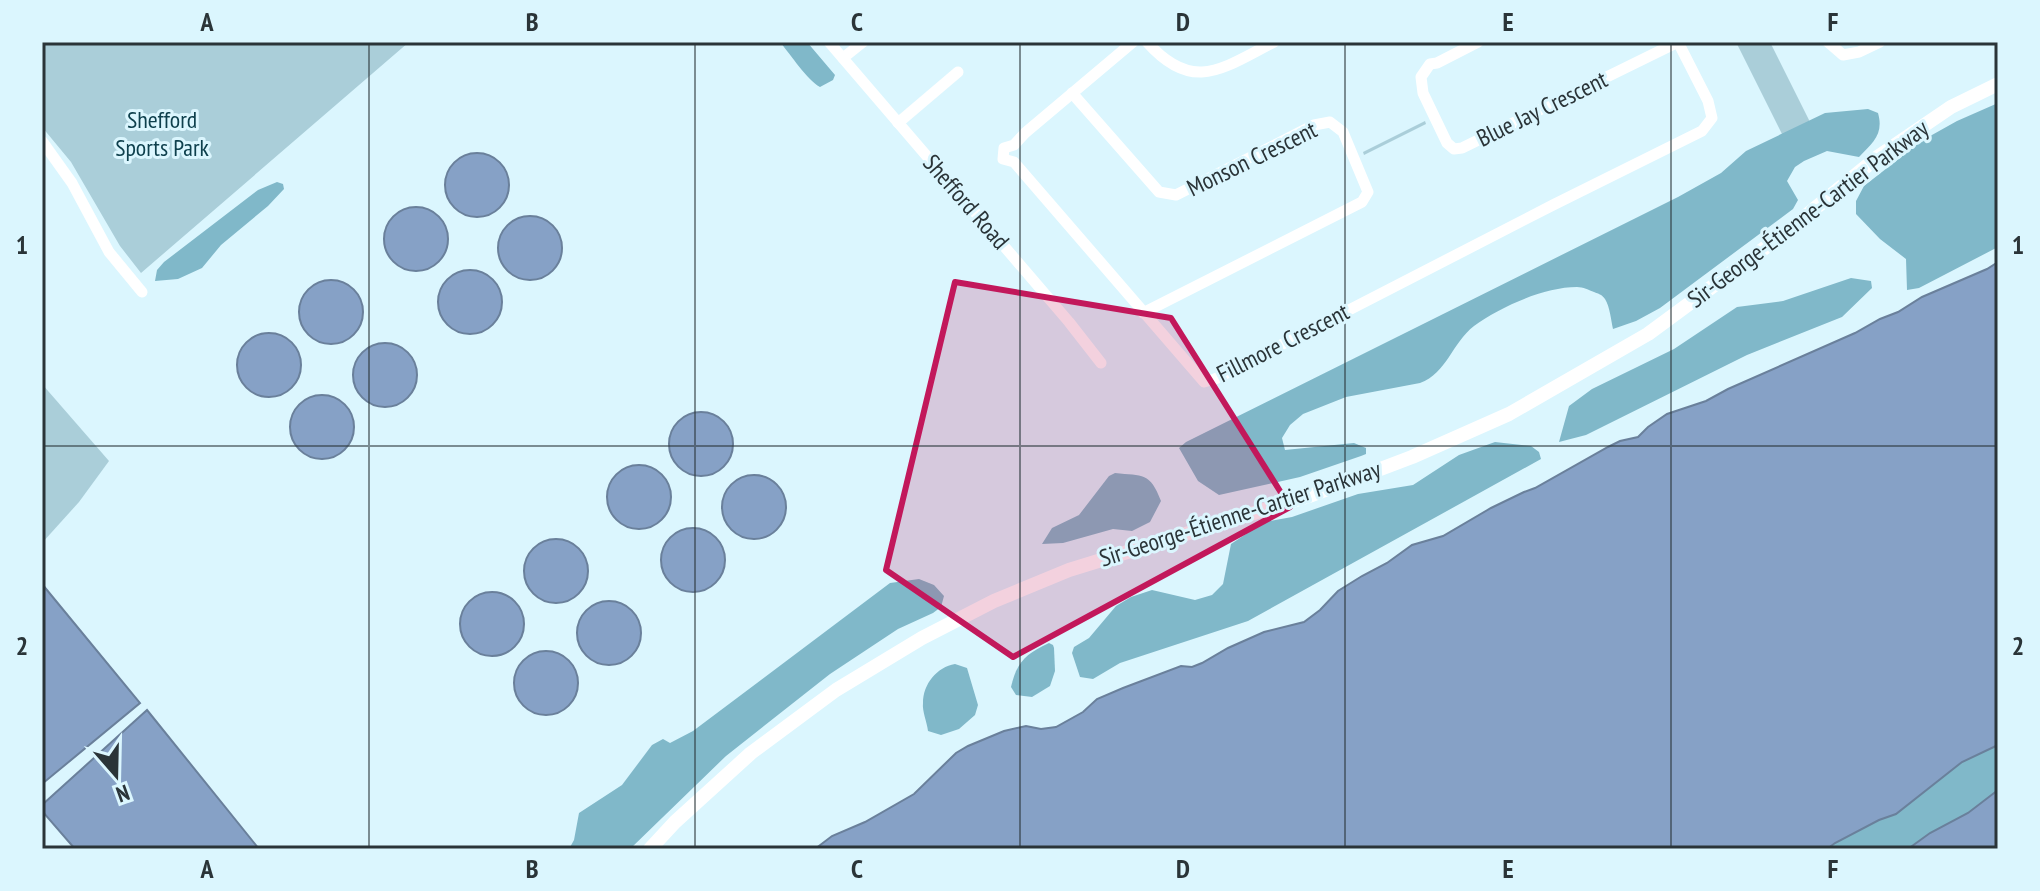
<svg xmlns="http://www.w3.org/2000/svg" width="2040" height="891" font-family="'PT Sans Narrow',sans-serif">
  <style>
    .green { fill: #aaced9 }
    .forest { fill: #80b8c9 }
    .water { fill: #86a1c6; stroke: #6a809b; stroke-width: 2 }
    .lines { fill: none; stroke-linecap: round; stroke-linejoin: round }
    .minor { stroke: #fff; stroke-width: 11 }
    .major { stroke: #fff; stroke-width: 14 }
    .marked { fill: #c2185b; fill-opacity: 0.2; stroke: #c2185b; stroke-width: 6; stroke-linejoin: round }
    .grid { fill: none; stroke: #2a3438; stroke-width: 2; stroke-opacity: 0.55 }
    .labels { text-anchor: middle; stroke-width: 6; stroke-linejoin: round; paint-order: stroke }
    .street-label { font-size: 24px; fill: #2a3438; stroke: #dbf6fe }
    .park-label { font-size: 24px; fill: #0e404d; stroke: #dbf6fe }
    .neatline { fill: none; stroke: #2a3438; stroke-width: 3 }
    .grid-label { font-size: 26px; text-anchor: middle; font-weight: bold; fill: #2a3438 }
  </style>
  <rect width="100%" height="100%" fill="#dbf6fe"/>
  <g class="green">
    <polygon points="42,42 409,42 141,273 120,246 71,162 42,127"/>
    <polygon points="1736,42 1770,42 1811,124 1784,138"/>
    <polygon points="1425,121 1426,124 1364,155 1363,152"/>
    <polygon points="42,384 109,461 79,502 42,543"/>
  </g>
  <g class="forest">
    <path d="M780 42H807L835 75 833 80 820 87C807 80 791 55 780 42Z"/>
    <polygon points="1998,103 1998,247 1919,288 1907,290 1906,259 1880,239 1856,214 1856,201 1864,186 1923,140 1957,121"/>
    <path d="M1868 109 1878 113C1884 134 1873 143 1859 157L1827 151 1804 161 1795 167 1787 181 1798 200 1793 209 1660 308 1636 321 1613 329C1611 320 1610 307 1605 299 1601 294 1599 294 1594 292 1589 290 1583 287 1577 287 1544 287 1500 307 1474 326 1452 343 1447 373 1420 383L1346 397 1303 414 1290 425 1282 438 1285 450 1354 443 1366 448V454L1361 456 1300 477 1219 495 1198 481 1179 448 1186 442 1678 197 1721 173 1746 151 1825 113Z"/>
    <polygon points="277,182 283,184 284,189 268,206 221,245 202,268 178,279 155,281 157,270 164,262 258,190"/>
    <polygon points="1851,278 1871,281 1872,288 1842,317 1747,355 1586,435 1559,442 1569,406 1592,389 1674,349 1737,307 1783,301"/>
    <polygon points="1495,442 1531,446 1539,452 1541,459 1248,621 1120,663 1093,679 1080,677 1072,653 1074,647 1089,638 1116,606 1131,597 1152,590 1195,600 1212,595 1223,584 1231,544 1264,522 1292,517 1358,494 1413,485 1459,455"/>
    <path d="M1115 473C1143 476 1150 472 1161 501L1150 522 1132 531 1113 529 1063 543 1042 544 1052 528 1079 515 1109 476Z"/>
    <polygon points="919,579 934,585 944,596 941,607 933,613 898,629 830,674 726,756 630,849 569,849 574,840 579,813 622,785 652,745 663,739 670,743 693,731 890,583"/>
    <path d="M1049 643 1053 645 1054 648 1055 671 1050 686 1032 697 1016 695 1011 687C1017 661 1026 654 1049 643Z"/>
    <path d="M955 664 967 668 978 705 975 715 959 729 941 735 928 731C927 722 922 711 923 703 923 684 937 667 955 664Z"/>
    <polygon points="1998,745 1998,790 1968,813 1930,833 1908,849 1827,849 1835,843 1879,820 1896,814 1962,762"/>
  </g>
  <g class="water">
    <circle cx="477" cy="185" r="32"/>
    <circle cx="416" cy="239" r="32"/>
    <circle cx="530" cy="248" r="32"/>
    <polygon points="1998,262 1998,745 1962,762 1896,814 1879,820 1835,843 1827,849 815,849 832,836 865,822 914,794 956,753 968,746 1004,731 1026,726 1041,729 1056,727 1083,712 1097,699 1123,688 1181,666 1192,667 1202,663 1228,648 1264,632 1304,622 1320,610 1338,591 1362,576 1387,563 1412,545 1443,536 1491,508 1524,492 1535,488 1608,447 1620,441 1638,437 1648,427 1667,414 1706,401 1728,389 1855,333 1880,319 1898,312 1922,297 1987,269"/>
    <circle cx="470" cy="302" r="32"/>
    <circle cx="331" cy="312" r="32"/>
    <circle cx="269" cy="365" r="32"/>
    <circle cx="385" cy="375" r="32"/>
    <circle cx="322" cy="427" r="32"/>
    <circle cx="701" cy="444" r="32"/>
    <circle cx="639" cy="497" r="32"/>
    <circle cx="754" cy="507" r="32"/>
    <circle cx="693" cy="560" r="32"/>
    <circle cx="556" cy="571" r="32"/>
    <polygon points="42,584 140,703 42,784"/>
    <circle cx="492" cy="624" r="32"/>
    <circle cx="609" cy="633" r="32"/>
    <circle cx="546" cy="683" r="32"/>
    <polygon points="147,710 259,849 75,849 42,811 42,805"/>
    <polygon points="1998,790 1998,849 1908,849 1930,833 1968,813"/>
  </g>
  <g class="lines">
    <g class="minor">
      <polyline points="829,42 1069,322 1101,363"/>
      <polyline points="1133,42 1025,133 1014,145 1004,148 1003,159 1014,162 1204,382 1215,379 1553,205 1702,131 1712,118 1708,101 1678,42"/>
      <path d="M1147 42C1193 94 1223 68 1274 42"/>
      <polyline points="1478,42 1437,63 1430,64 1421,77 1423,93 1447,143 1454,149 1462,148 1678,42"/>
      <polyline points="1828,42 1843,55 1859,52 1880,42"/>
      <polyline points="843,58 863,42"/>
      <polyline points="1072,93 1159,192 1176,195 1314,125 1330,122 1343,132 1368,192 1362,202 1143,313"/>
      <polyline points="898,123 958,72"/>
      <polyline points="42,141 72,183 109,252 142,292"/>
    </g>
    <polyline class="major" points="650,849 675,822 751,753 836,690 922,638 994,601 1069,570 1312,495 1412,457 1509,414 1648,334 1781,236 1879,156 1951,107 1998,84"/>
  </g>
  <path class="marked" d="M955 282 1171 318 1290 507 1013 657 886 570Z"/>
  <path class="grid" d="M369 42V849M695 42V849M1020 42V849M1345 42V849M1671 42V849M42 446H1998"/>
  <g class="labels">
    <g class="street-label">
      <text transform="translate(1542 109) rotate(-26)" y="8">Blue Jay Crescent</text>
      <text transform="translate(1252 159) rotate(-26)" y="8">Monson Crescent</text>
      <text transform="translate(966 202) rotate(49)" y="8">Shefford Road</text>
      <text transform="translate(1808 214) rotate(-37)" y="8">Sir-George-Étienne-Cartier Parkway</text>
      <text transform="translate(1283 343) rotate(-27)" y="8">Fillmore Crescent</text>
      <text transform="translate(1240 514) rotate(-18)" y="8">Sir-George-Étienne-Cartier Parkway</text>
    </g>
    <g class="park-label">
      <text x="162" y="128">Shefford<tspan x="162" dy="28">Sports Park</tspan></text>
    </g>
  </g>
  <rect width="2040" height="891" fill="none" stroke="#dbf6fe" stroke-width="88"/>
  <g transform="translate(116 775) rotate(160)" stroke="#dbf6fe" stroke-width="6" paint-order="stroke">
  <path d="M0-6L14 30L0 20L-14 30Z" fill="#2a3438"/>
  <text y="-12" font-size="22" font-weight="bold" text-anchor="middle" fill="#2a3438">N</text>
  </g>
  <rect x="44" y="44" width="1952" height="803" class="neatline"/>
  <g class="grid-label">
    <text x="207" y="31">A</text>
    <text x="532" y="31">B</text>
    <text x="857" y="31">C</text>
    <text x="1183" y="31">D</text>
    <text x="1508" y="31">E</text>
    <text x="1833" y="31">F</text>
    <text x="22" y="254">1</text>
    <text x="2018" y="254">1</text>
    <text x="22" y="655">2</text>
    <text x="2018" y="655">2</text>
    <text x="207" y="878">A</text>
    <text x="532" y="878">B</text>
    <text x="857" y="878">C</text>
    <text x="1183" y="878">D</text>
    <text x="1508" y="878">E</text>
    <text x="1833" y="878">F</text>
  </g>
</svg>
